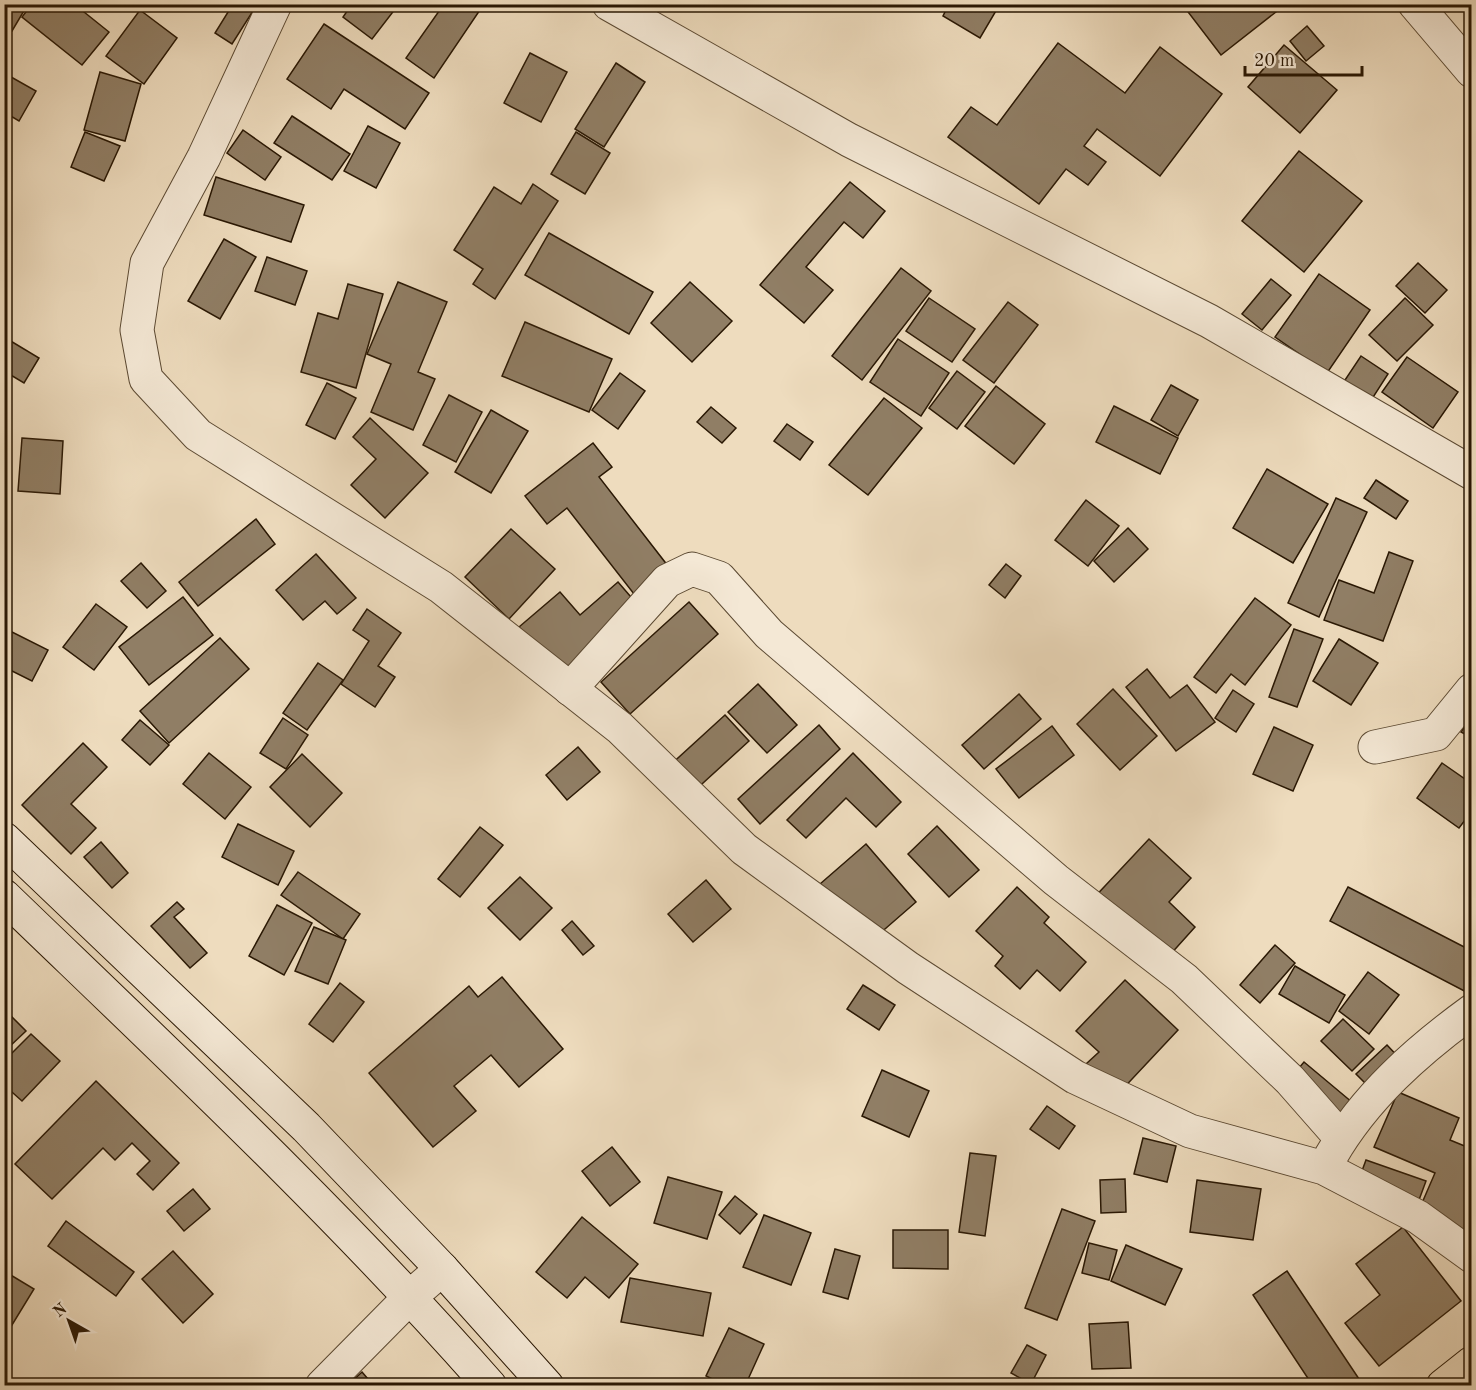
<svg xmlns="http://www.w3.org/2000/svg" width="1476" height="1390" font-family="'Old Standard TT',serif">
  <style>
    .building { fill: #907e65; stroke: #2a1804; stroke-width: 1.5 }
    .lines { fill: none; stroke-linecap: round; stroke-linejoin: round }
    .minor-casing { stroke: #5b4932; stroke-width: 35 }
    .secondary-casing { stroke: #2a1804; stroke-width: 35 }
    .trunk-casing { stroke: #2a1804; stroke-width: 35 }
    .minor { stroke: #f4e8d5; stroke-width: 33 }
    .secondary { stroke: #f4e8d5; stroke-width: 33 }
    .trunk { stroke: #eedcbe; stroke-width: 33 }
  </style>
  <rect width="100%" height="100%" fill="#eedcbe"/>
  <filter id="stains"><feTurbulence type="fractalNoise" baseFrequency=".00333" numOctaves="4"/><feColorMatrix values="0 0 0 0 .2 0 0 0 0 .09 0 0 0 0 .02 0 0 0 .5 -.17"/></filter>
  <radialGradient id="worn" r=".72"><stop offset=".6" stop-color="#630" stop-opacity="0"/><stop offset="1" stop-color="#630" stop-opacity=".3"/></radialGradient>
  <g class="building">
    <polygon points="4,4 28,4 12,31 4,27"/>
    <polygon points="32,4 74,4 109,32 82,65 22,17"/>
    <polygon points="233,4 242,4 253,11 232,44 215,33"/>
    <polygon points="352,4 399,4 372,39 343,17"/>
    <polygon points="444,4 484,4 434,78 406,58"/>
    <polygon points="949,4 1000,4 980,38 943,16"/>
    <polygon points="1182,4 1279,4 1281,8 1221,55"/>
    <polygon points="140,10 177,38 144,84 106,56"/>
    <polygon points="324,24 429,93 405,129 344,89 331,109 287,79"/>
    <polygon points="1307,26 1324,46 1306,61 1290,41"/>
    <polygon points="1058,43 1125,93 1160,47 1222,94 1160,176 1097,129 1084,146 1106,162 1088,185 1066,169 1039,204 948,137 971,107 997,125"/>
    <polygon points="1284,45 1337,90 1300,133 1248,87"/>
    <polygon points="530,53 567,72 541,122 504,103"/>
    <polygon points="616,63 645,82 604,147 575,129"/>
    <polygon points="100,72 141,84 125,141 84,130"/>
    <polygon points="4,73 36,91 19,121 4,112"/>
    <polygon points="292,116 350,154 332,180 274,143"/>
    <polygon points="368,126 400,143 376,188 344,171"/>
    <polygon points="243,130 281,157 265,180 227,153"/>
    <polygon points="85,132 120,146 104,181 71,167"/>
    <polygon points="576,132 610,153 585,194 551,174"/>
    <polygon points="1299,151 1362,201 1304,272 1242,221"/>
    <polygon points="216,177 304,205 291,242 204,215"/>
    <polygon points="850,182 885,211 863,238 844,222 806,267 833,290 804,323 760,285"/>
    <polygon points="533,184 558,201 495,299 473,284 483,269 454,250 494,187 521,204"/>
    <polygon points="549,233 653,292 629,334 525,275"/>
    <polygon points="224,239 256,257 220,319 188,301"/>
    <polygon points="267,257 307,271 295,305 255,291"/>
    <polygon points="1418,263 1447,290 1425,313 1396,286"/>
    <polygon points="901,268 931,291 862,380 832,356"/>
    <polygon points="1319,274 1370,310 1327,373 1275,337"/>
    <polygon points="1271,279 1291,295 1262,330 1242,314"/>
    <polygon points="398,282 447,302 418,372 435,379 413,430 371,412 391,364 367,354"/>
    <polygon points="690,282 732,321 692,362 651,323"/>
    <polygon points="348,284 383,294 356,388 301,372 318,313 338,319"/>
    <polygon points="929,298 975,329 952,362 906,331"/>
    <polygon points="1405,298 1433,325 1397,361 1369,335"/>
    <polygon points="1008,302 1038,325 994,383 963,360"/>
    <polygon points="525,322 612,359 589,412 502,376"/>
    <polygon points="4,337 39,358 24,383 4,371"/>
    <polygon points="898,339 949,373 921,416 870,382"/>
    <polygon points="1361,356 1388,374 1370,402 1343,383"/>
    <polygon points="1407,357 1458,392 1433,428 1382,392"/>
    <polygon points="957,371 985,392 957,429 929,408"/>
    <polygon points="620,373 645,391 618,429 592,410"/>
    <polygon points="327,383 356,398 335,439 306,425"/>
    <polygon points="1171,385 1198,400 1178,436 1151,420"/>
    <polygon points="996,386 1045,424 1014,464 965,426"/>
    <polygon points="449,395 482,412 456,462 423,445"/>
    <polygon points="884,398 922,428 868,495 829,465"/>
    <polygon points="1114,406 1178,438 1160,474 1096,442"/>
    <polygon points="711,407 736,428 722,443 697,422"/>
    <polygon points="491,410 528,431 491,493 455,472"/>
    <polygon points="370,418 428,473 385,518 351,485 376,459 353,437"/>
    <polygon points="787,424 813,442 800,460 774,441"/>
    <polygon points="22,438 63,441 60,494 18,491"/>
    <polygon points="593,443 612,467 599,477 668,566 634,594 567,508 547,524 525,496"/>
    <polygon points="1267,469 1328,504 1293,563 1233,528"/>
    <polygon points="1376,480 1408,501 1396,519 1364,498"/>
    <polygon points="1336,498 1367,512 1319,617 1288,603"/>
    <polygon points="1086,500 1119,526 1088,566 1055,540"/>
    <polygon points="256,519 275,544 198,606 179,582"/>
    <polygon points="1128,528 1148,549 1114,582 1094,561"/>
    <polygon points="511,529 555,569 509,619 465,577"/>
    <polygon points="1389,552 1413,561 1383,641 1324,620 1339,580 1374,593"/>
    <polygon points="316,554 356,598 337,614 325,601 303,620 276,590"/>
    <polygon points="141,563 166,591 147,608 121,581"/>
    <polygon points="1006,564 1021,576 1005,598 989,585"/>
    <polygon points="618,582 643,611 565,679 519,627 560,592 580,615"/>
    <polygon points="183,597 213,635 149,685 119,647"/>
    <polygon points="1255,598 1291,625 1245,685 1231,674 1216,693 1194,677"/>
    <polygon points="689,602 718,634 630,714 601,682"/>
    <polygon points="96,604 127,627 94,670 63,647"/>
    <polygon points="367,609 401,633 378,666 395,677 375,707 341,684 369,641 353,630"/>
    <polygon points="4,628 48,650 32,681 4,667"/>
    <polygon points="1294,629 1323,639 1297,707 1269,697"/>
    <polygon points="220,638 249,669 169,743 140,711"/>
    <polygon points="1339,639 1378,663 1351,705 1313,681"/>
    <polygon points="318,663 343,680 307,730 283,713"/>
    <polygon points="1147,669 1170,698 1187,685 1215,722 1176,751 1126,687"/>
    <polygon points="758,684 797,725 767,753 728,712"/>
    <polygon points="1113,689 1157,736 1120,770 1077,724"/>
    <polygon points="1233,690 1254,704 1236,732 1215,718"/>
    <polygon points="1019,694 1041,719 984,769 962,745"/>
    <polygon points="725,715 749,741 691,794 667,768"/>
    <polygon points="1472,716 1472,738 1461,732"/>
    <polygon points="283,718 308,735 286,769 260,753"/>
    <polygon points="140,720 169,745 150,765 122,740"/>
    <polygon points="819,725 840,749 760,824 738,799"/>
    <polygon points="1052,726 1074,755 1019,798 996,769"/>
    <polygon points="1274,727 1313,745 1293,791 1253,774"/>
    <polygon points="83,743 107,767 71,804 96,828 71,854 22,805"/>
    <polygon points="578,747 600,772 567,800 546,775"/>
    <polygon points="209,753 251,787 225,819 183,784"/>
    <polygon points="853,753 901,802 876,827 846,798 806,838 787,820"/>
    <polygon points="302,754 342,793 310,827 270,787"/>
    <polygon points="1442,763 1472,784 1472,811 1459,828 1417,798"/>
    <polygon points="238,824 294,851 278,885 222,857"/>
    <polygon points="937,826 979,870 949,897 908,854"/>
    <polygon points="480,827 503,845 460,897 438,879"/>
    <polygon points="1149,839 1191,878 1169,902 1195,927 1160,966 1090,902"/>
    <polygon points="101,842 128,873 112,888 84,857"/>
    <polygon points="866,844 916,902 870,942 820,884"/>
    <polygon points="298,872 360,914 343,939 281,895"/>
    <polygon points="520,877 552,908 520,940 488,908"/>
    <polygon points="706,880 731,909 693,942 668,914"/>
    <polygon points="1017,887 1049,917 1044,923 1086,962 1060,991 1037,970 1020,989 995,966 1003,956 976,931"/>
    <polygon points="1348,887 1472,951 1472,995 1330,921"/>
    <polygon points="177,902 184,909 174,917 207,953 190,968 151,926"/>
    <polygon points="277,905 312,923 284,975 249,956"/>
    <polygon points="572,921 594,946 583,955 562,930"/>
    <polygon points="314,927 346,940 328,984 295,971"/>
    <polygon points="1275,945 1295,963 1260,1003 1240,985"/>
    <polygon points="1295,966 1345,995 1329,1023 1279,994"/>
    <polygon points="1368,972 1399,995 1369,1034 1339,1011"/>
    <polygon points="502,977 563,1049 519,1087 491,1055 454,1086 476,1111 433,1147 369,1073 469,986 478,997"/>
    <polygon points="1125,980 1178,1030 1118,1094 1086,1064 1099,1052 1076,1031"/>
    <polygon points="340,983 364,1002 333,1042 309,1024"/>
    <polygon points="863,985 895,1005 879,1030 847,1009"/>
    <polygon points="4,1009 26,1031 8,1048 4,1044"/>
    <polygon points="1343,1019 1374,1049 1352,1071 1321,1041"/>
    <polygon points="31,1034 60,1061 22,1101 4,1085 4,1061"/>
    <polygon points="1387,1045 1404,1063 1374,1092 1356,1074"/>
    <polygon points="1304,1062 1359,1108 1337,1134 1282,1088"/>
    <polygon points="882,1070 929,1091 909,1137 862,1116"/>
    <polygon points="96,1081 179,1163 153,1190 137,1174 150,1161 132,1143 115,1160 103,1148 52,1199 15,1164"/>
    <polygon points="1398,1092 1459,1118 1450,1140 1472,1149 1472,1242 1419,1210 1435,1173 1374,1147"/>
    <polygon points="1047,1106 1075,1126 1059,1149 1030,1129"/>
    <polygon points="1143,1138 1176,1146 1167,1182 1134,1174"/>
    <polygon points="612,1147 640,1182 610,1206 582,1171"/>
    <polygon points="970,1153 996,1156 985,1236 959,1232"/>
    <polygon points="1366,1160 1426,1181 1416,1208 1356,1187"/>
    <polygon points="668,1177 722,1192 707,1239 654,1223"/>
    <polygon points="1125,1179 1126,1212 1101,1213 1100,1180"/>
    <polygon points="1197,1180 1261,1189 1253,1240 1190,1232"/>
    <polygon points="193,1189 210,1209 184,1231 167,1211"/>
    <polygon points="735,1196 757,1214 740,1234 719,1215"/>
    <polygon points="1062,1209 1095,1221 1057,1320 1025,1308"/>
    <polygon points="764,1215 811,1233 791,1285 743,1267"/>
    <polygon points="582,1217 638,1264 609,1298 585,1277 567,1298 536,1272"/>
    <polygon points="66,1221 134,1272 116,1296 48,1246"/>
    <polygon points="1403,1227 1461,1301 1379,1366 1345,1323 1380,1295 1356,1264"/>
    <polygon points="893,1230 948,1230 948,1269 893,1268"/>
    <polygon points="1089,1243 1117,1250 1109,1280 1082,1273"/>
    <polygon points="1126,1245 1182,1269 1165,1305 1111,1281"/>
    <polygon points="835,1249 860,1256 848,1299 823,1292"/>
    <polygon points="173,1251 213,1294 183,1323 142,1279"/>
    <polygon points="4,1271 34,1289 4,1338"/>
    <polygon points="1287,1271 1363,1385 1362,1386 1313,1386 1253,1295"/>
    <polygon points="630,1278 711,1293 703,1336 621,1322"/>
    <polygon points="1128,1322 1131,1368 1092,1369 1089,1324"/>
    <polygon points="729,1328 764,1344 745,1386 727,1386 706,1376"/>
    <polygon points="1027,1345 1046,1355 1031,1384 1011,1373"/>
    <polygon points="362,1372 374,1386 347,1386"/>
  </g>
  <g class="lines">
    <g class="minor-casing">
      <g id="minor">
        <polyline points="275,4 204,157 147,263 137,330 146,379 198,435 441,587 620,728 744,849 908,968 1075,1077 1190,1131 1324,1168 1418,1217 1472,1256"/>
        <polyline points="609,4 849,140 1209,321 1472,473"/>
        <polyline points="1415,4 1472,71"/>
        <polyline points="570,689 667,581 692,569 719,578 769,634 1056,880 1184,979 1290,1080 1341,1138"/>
        <polyline points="1375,747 1436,734 1472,690"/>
        <path d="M1331 1156C1365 1097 1417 1051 1472 1011"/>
        <polyline points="322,1386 411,1296 442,1269"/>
      </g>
    </g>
    <g class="secondary-casing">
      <g id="secondary">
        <polyline points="4,839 306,1127 442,1269 547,1386"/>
        <path d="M4 896C170 1056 338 1213 490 1386"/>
      </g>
    </g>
    <g class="trunk-casing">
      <polyline id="trunk" points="1443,1386 1472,1363"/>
    </g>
    <use href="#minor" class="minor"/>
    <use href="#secondary" class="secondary"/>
    <use href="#trunk" class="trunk"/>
  </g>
  <rect width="1476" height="1390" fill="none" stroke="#eedcbe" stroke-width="24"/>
  <rect x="6" y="6" width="1464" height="1378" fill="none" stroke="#2a1804" stroke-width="3"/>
  <rect x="12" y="12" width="1452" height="1366" fill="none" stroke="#2a1804" stroke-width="1.5"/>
  <g transform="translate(69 1321) rotate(320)" stroke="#f4e8d5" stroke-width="4.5" paint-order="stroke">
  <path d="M0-4.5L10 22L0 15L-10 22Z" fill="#2a1804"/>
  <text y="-9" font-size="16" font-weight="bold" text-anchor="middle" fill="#2a1804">N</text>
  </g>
  <path d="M1245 66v9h117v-9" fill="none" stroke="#2a1804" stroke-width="3"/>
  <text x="1254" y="66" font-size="18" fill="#2a1804" stroke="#f4e8d5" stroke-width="4.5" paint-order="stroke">20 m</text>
  <rect width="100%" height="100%" filter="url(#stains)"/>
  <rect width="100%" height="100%" fill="url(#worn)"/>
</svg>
